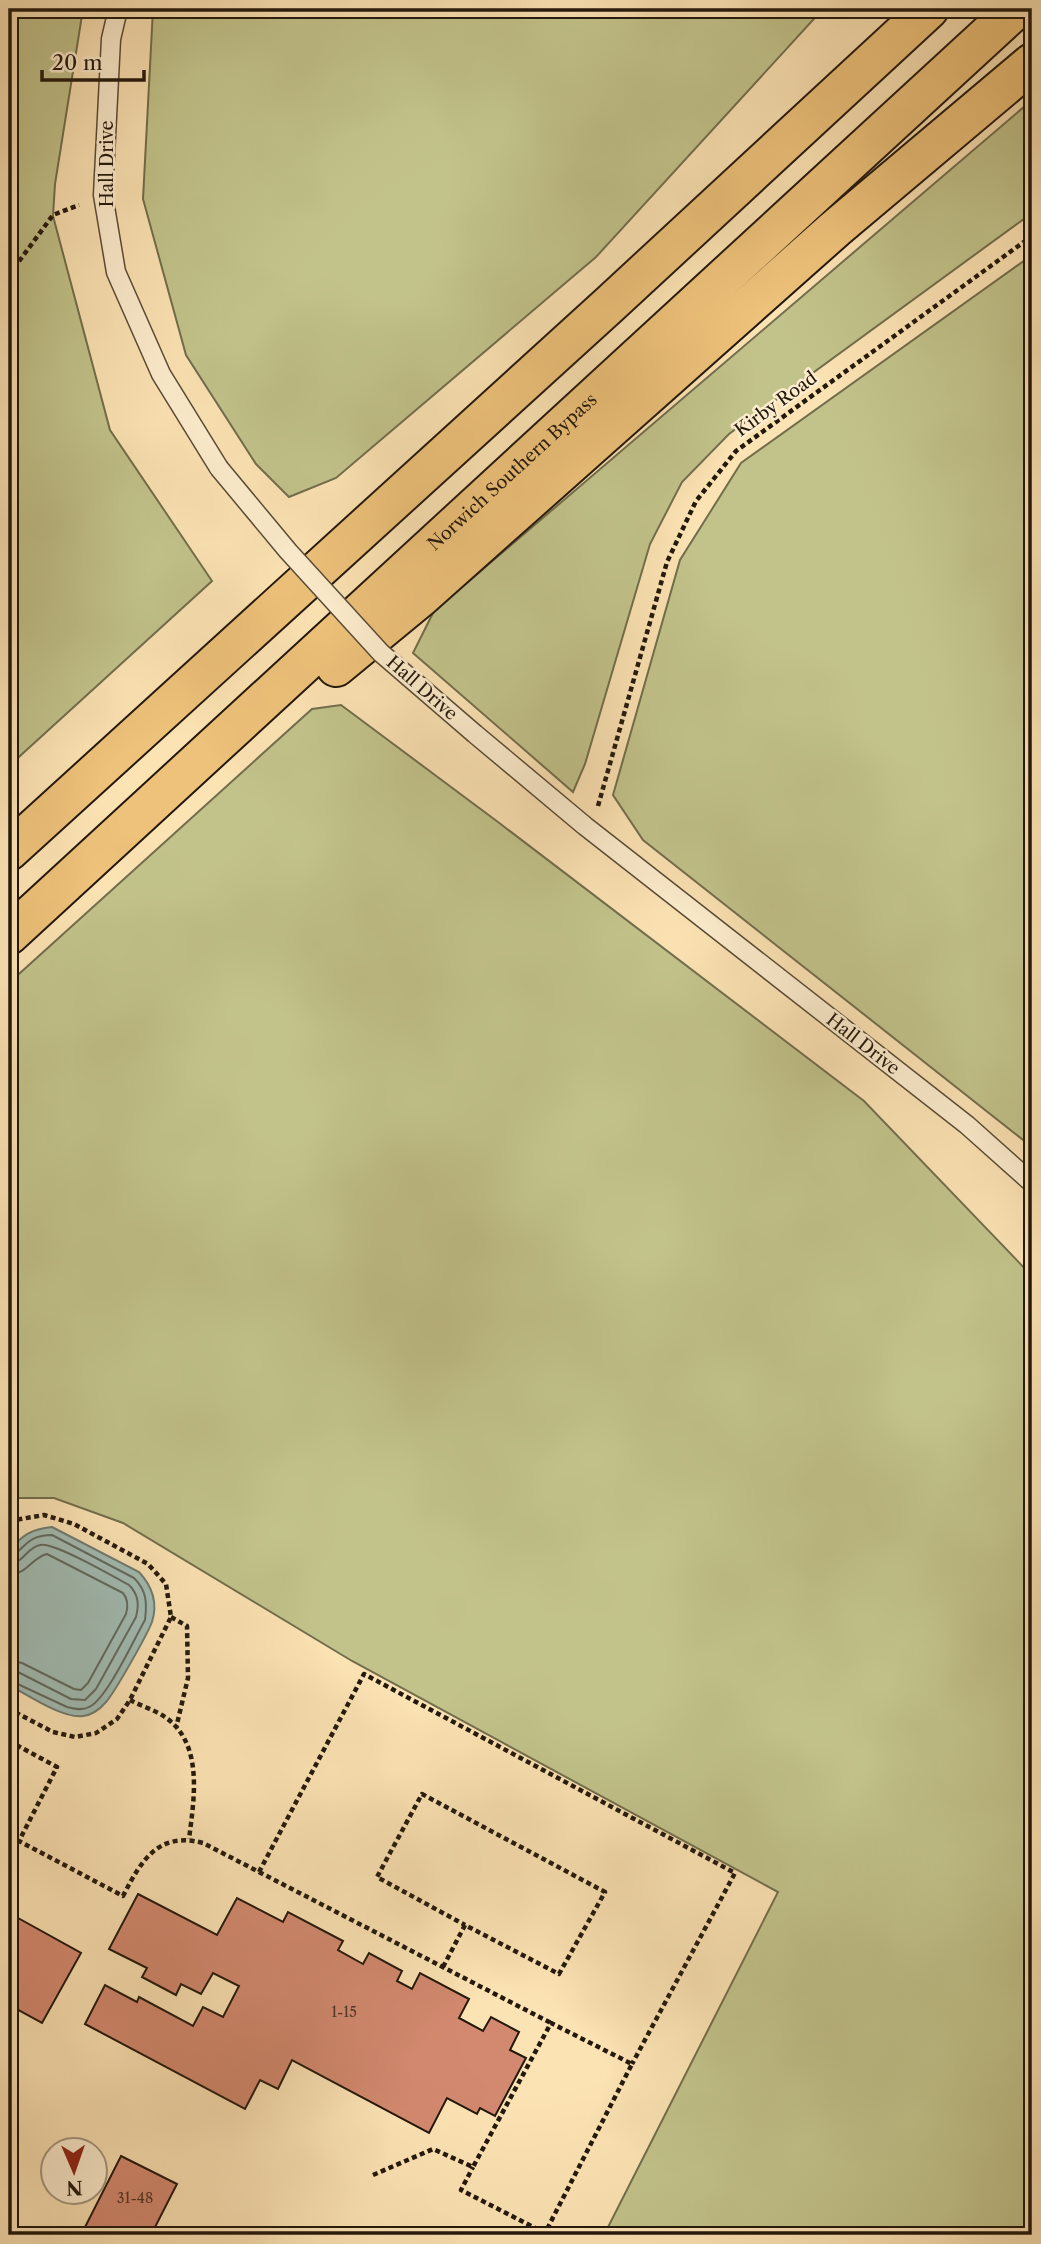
<svg xmlns="http://www.w3.org/2000/svg" width="1041" height="2244" font-family="'Libre Caslon Text',serif">
  <style>
    .green { fill: #c2c38b; stroke: #726e4c; stroke-width: 2 }
    .water { fill: #a1bdb5; stroke: #6f7b71; stroke-width: 2 }
    .lines { fill: none; stroke-linecap: round; stroke-linejoin: round }
    .shore { stroke: #626a60; stroke-width: 2 }
    .building { fill: #d3896f; stroke: #23180c; stroke-width: 2 }
    .service-casing { stroke: #594b36; stroke-width: 21 }
    .trunk-casing { stroke: #23180c; stroke-width: 42 }
    .path { stroke: #23180c; stroke-width: 4.5; stroke-dasharray: 5 3.5; stroke-linecap: butt }
    .service { stroke: #fdedce; stroke-width: 18 }
    .trunk { stroke: #eec27a; stroke-width: 38 }
    .service-bridge-casing { stroke: #594b36; stroke-width: 21; stroke-linecap: butt }
    .service-bridge { stroke: #fdedce; stroke-width: 18 }
    .labels { text-anchor: middle; stroke-width: 5; stroke-linejoin: round; paint-order: stroke }
    .number-label { font-size: 14px; fill: #4f3425 }
    .street-label { font-size: 18px; fill: #23180c; stroke: #fdedce }
  </style>
  <rect width="100%" height="100%" fill="#fce3b4"/>
  <filter id="stains"><feTurbulence type="fractalNoise" baseFrequency=".00286" numOctaves="4"/><feColorMatrix values="0 0 0 0 .2 0 0 0 0 .09 0 0 0 0 .02 0 0 0 .5 -.17"/></filter>
  <radialGradient id="worn" r=".72"><stop offset=".6" stop-color="#630" stop-opacity="0"/><stop offset="1" stop-color="#630" stop-opacity=".3"/></radialGradient>
  <g class="green">
    <polygon points="9,9 83,9 55,184 53,216 110,430 212,581 9,766"/>
    <polygon points="153,9 823,9 596,257 336,478 289,497 256,464 186,355 143,199"/>
    <polygon points="1032,100 1032,213 729,434 682,482 650,544 585,764 573,792 413,653 434,611"/>
    <polygon points="1032,255 1032,1147 643,840 613,795 680,560 741,463"/>
    <polygon points="341,705 498,822 864,1101 1032,1276 1032,2235 604,2235 778,1892 352,1661 123,1523 54,1498 9,1498 9,983 312,709"/>
  </g>
  <path class="water" d="M52 1527 139 1572C152 1586 158 1603 152 1622 147 1635 115 1692 106 1702 100 1709 92 1715 83 1716 63 1719 28 1695 9 1685V1552C21 1535 32 1529 52 1527Z"/>
  <g class="lines">
    <g class="shore">
      <path d="M9 1555C25 1553 23 1535 52 1535L134 1578C147 1591 147 1603 145 1620 134 1639 107 1699 89 1707 82 1711 74 1709 67 1707L9 1680"/>
      <path d="M9 1564C24 1563 26 1548 40 1545 53 1541 114 1577 129 1585 139 1595 139 1605 136 1617L96 1689 85 1700 71 1699 18 1672 9 1671"/>
      <path d="M9 1575C29 1573 31 1558 47 1554L123 1593C128 1599 128 1607 126 1614L88 1683 81 1690 74 1689 22 1663 9 1660"/>
    </g>
  </g>
  <g class="building">
    <polygon points="138,1894 217,1935 237,1898 283,1922 288,1912 343,1941 338,1950 363,1964 369,1953 402,1971 397,1981 412,1989 420,1973 469,1999 459,2018 483,2031 491,2017 519,2032 510,2050 526,2058 495,2116 480,2108 477,2114 447,2098 429,2133 292,2060 278,2089 260,2080 245,2109 85,2024 105,1985 137,2002 139,1997 193,2026 203,2007 223,2017 239,1986 213,1973 201,1994 181,1984 176,1995 142,1977 147,1968 109,1949"/>
    <polygon points="9,1913 81,1953 42,2023 9,2005"/>
    <polygon points="121,2156 177,2184 151,2235 81,2235"/>
  </g>
  <g class="lines">
    <g class="service-casing">
      <g id="service">
        <polyline points="118,9 111,39 103,195 116,272 161,374 219,468"/>
        <polyline points="475,734 585,826 967,1125 1032,1183"/>
      </g>
    </g>
    <g class="trunk-casing">
      <g id="trunk">
        <polyline points="336,667 421,597 835,229 1032,63"/>
        <polyline points="9,851 609,305 929,9"/>
        <path id="s1" d="M9 935 1016 9"/>
      </g>
    </g>
    <g class="path">
      <polyline points="9,275 53,215 79,205"/>
      <polyline points="598,806 667,562 696,501 736,451 1032,236"/>
      <polyline points="9,1521 44,1515 74,1524 148,1564 166,1584 171,1617 130,1700 117,1719 96,1733 75,1737 53,1732 9,1709"/>
      <polyline points="171,1617 187,1626 188,1678 176,1728"/>
      <path d="M130 1700C141 1706 155 1710 165 1717 204 1744 194 1799 189 1839"/>
      <path d="M9 1741 57 1767 19 1841 123 1896C141 1861 158 1831 203 1843L551 2023"/>
      <polyline points="9,1836 19,1841"/>
      <polyline points="259,1872 364,1674 735,1873 632,2064"/>
      <polyline points="443,1967 465,1925 559,1974 605,1892 422,1794 377,1877 465,1925"/>
      <polyline points="373,2175 433,2149 473,2167 551,2023 632,2064 545,2233 461,2190 473,2167"/>
    </g>
    <use href="#service" class="service"/>
    <use href="#trunk" class="trunk"/>
    <g class="service-bridge-casing">
      <polyline id="service-bridge" points="219,468 288,551 381,653 475,734"/>
    </g>
    <use href="#service-bridge" class="service-bridge"/>
  </g>
  <g class="labels">
    <g class="number-label">
      <text x="344" y="2017">1-15</text>
      <text x="135" y="2203">31-48</text>
    </g>
    <g class="street-label">
      <text transform="translate(107 164) rotate(-90)" y="6">Hall Drive</text>
      <text transform="translate(776 404) rotate(-36)" y="6">Kirby Road</text>
      <text dy="6" stroke="none"><textPath href="#s1" startOffset="684">Norwich Southern Bypass</textPath></text>
      <text transform="translate(422 688) rotate(41)" y="6">Hall Drive</text>
      <text transform="translate(863 1044) rotate(38)" y="6">Hall Drive</text>
    </g>
  </g>
  <rect width="1041" height="2244" fill="none" stroke="#fce3b4" stroke-width="35"/>
  <rect x="10" y="10" width="1020" height="2223" fill="none" stroke="#23180c" stroke-width="3.5"/>
  <rect x="18" y="18" width="1006" height="2209" fill="none" stroke="#23180c" stroke-width="2"/>
  <g transform="translate(74 2171) rotate(178)"><circle r="33" fill="#fdedce" stroke="#a69880" stroke-width="2"/>
  <path d="M0-5L12 26L0 18L-12 26Z" fill="#8f2418"/>
  <text y="-10" font-size="19" font-weight="bold" text-anchor="middle" fill="#23180c">N</text>
  </g>
  <path d="M42 70v10h102v-10" fill="none" stroke="#23180c" stroke-width="3.5"/>
  <text x="52" y="70" font-size="21" fill="#23180c" stroke="#fdedce" stroke-width="5" paint-order="stroke">20 m</text>
  <rect width="100%" height="100%" filter="url(#stains)"/>
  <rect width="100%" height="100%" fill="url(#worn)"/>
</svg>
